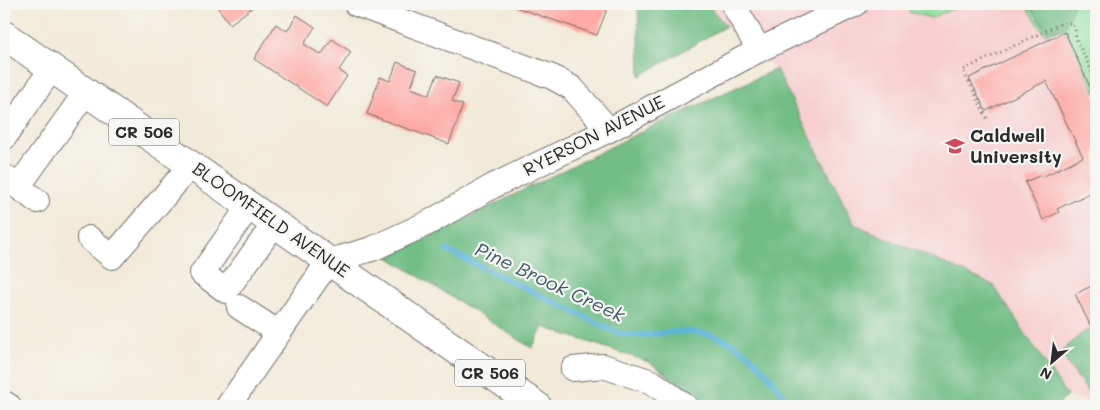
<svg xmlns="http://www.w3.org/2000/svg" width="1100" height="410" font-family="Mali,sans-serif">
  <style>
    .built { fill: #f7cfd0 }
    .green { fill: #8edf9f; stroke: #5c8565 }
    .forest { fill: #72be86; stroke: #4e7458 }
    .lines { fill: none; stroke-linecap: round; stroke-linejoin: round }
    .stream { stroke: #5bb5d9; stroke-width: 5.5 }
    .building { fill: #fea6a2 }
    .minor-casing { stroke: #716e68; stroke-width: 26 }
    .major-casing { stroke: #716e68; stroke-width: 30 }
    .path { stroke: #716e68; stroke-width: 3; stroke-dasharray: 1 4; stroke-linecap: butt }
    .minor { stroke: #fff; stroke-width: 24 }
    .major { stroke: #fff; stroke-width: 28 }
    .labels { text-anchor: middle; stroke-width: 4.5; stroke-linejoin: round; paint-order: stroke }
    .shield { fill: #f6f6f2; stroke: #686867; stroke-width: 1 }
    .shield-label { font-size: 16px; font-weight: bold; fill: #2b2b2b }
    .street-label { font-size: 18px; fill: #2b2b2b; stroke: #f6f6f2 }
    .poi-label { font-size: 18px; font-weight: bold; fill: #2b2b2b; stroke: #f6f6f2; text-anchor: start }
    .water-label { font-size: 19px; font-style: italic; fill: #3c5b68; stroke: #f6f6f2 }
  </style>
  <rect width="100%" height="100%" fill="#f6f6f2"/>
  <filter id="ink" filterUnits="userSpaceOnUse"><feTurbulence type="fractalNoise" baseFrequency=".02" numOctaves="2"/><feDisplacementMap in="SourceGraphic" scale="10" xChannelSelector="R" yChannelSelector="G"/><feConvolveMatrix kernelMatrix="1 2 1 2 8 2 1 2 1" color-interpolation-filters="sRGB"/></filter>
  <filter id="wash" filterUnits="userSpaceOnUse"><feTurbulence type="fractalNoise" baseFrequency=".0096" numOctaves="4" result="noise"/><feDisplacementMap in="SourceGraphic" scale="20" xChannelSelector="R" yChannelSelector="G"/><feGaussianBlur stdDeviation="1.12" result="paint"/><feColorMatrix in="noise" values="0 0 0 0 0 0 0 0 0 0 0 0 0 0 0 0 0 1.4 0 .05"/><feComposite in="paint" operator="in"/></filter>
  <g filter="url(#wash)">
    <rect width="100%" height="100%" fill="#f2ead8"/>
    <polygon class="built" points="707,4 1096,4 1096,403 1067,396 993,285 854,224 776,69 726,26"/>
    <g class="green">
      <polygon points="908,4 964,4 931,18 909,12"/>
      <polygon points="1025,4 1096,4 1096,94 1065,29 1045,34"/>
    </g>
    <g class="forest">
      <polygon points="638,4 707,4 726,26 640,76"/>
      <polygon points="1028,4 1074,4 1065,27 1047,31"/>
      <polygon points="776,69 854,224 993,285 1067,396 1057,406 711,406 649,362 543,327 532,348 388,257 653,126"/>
      <polygon points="1096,327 1096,389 1088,392 1060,353 1081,334"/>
    </g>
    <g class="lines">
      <path class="stream" d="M446 250 616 332C637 338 655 333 676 332 735 329 760 362 791 406"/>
    </g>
    <g id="blocks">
      <g class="building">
        <polygon points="215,4 257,4 230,24"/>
        <polygon points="516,4 609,4 597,35 515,7"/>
        <polygon points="297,15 315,27 304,44 321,55 332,39 351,52 339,70 347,76 327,107 254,59 276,24 287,31"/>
        <polygon points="1065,32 1096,100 1096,190 1057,209 1059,212 1043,220 1025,182 1041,175 1042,177 1083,157 1046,81 986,111 969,78"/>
        <polygon points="397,62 417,70 411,88 429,95 437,75 459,83 452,101 463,105 449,144 367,114 380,77 390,81"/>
        <polygon points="1096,284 1096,324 1091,327 1075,294"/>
      </g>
    </g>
  </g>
  <g filter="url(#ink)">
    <use href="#blocks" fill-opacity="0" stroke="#716e68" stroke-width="1"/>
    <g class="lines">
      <g class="minor-casing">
        <g id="minor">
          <polyline points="356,4 552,77 572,88 609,130"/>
          <polyline points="733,4 759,50"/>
          <polyline points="4,138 52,68"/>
          <polyline points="4,176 37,201"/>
          <polyline points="18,187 86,92"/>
          <polyline points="250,205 202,273 226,291 275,223"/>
          <polyline points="89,238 112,257 191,165"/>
          <polyline points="239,307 279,333"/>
          <polyline points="573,369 603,366 652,382 685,406"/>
          <polyline points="4,403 9,406"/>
          <polyline points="228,406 329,261 372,249 428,223 493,186 609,130 759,50 856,4"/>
        </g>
      </g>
      <g class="major-casing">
        <polyline id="major" points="4,35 537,406"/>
      </g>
      <polyline class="path" points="987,118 963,70 1060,24 1070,23 1075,28 1076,39 1096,80"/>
      <use href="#minor" class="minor"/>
      <use href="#major" class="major"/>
    </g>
  </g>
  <defs>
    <g id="university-bare" transform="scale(1.5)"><path d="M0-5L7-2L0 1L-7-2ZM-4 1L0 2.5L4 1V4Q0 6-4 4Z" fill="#d1495b" stroke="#f6f6f2" stroke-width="2.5" paint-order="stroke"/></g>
  </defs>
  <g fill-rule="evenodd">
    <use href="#university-bare" x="955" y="146"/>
  </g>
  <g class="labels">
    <g class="shield">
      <rect x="109" y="118.5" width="70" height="27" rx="4"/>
      <rect x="455" y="359.5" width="70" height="27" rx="4"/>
    </g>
    <g class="shield-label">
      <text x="144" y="138">CR 506</text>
      <text x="490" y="379">CR 506</text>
    </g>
    <g class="street-label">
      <text transform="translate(594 136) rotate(-27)" y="6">RYERSON AVENUE</text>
      <text transform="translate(271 220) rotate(35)" y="6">BLOOMFIELD AVENUE</text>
    </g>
    <g class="poi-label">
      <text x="970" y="142">Caldwell<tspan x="970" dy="21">University</tspan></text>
    </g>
    <g class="water-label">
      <text transform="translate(550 282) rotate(25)" y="7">Pine Brook Creek</text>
    </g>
  </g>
  <rect width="1100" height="410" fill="none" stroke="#f6f6f2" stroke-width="20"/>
  <g transform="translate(1052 362) rotate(208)" stroke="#f6f6f2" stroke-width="4" paint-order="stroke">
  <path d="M0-4L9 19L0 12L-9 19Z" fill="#2b2b2b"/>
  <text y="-8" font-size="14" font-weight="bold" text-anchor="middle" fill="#2b2b2b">N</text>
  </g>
</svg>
